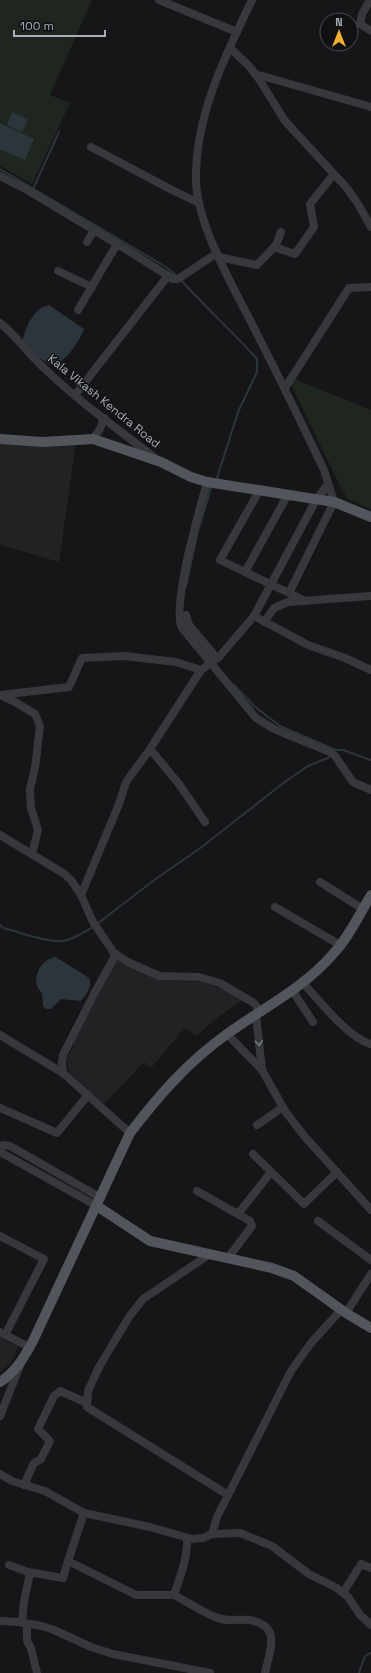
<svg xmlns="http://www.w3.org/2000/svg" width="371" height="1673" font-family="'Space Grotesk',sans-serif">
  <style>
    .built { fill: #222225 }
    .green { fill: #1e261f }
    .water { fill: #2c353c }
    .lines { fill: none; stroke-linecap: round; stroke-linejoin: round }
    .stream { stroke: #2c353c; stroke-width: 2 }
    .minor { stroke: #37383d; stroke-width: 8 }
    .major { stroke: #53555c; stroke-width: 10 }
    .oneway { stroke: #757881 }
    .labels { text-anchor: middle; stroke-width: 3; stroke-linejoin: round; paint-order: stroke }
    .street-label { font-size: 12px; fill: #a8adb8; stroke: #111113 }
  </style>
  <rect width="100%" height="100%" fill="#161618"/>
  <g class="built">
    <polygon points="0,442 76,442 59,562 0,545"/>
    <polygon points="117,959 160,980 202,982 227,990 244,999 221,1015 196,1036 184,1028 151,1068 144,1062 104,1104 70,1073 67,1066 67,1058 74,1045 72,1044"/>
    <polygon points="0,1337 18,1347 11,1362 0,1373"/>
  </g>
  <g class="green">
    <polygon points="0,0 92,0 50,95 70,103 32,184 0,166"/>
    <polygon points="287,376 371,410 371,509 348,499 342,490"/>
  </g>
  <g class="water">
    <polygon points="12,112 28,119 22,132 7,125"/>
    <polygon points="0,123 34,139 25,160 0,149"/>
    <path d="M49 305 84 329C78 343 67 361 52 366L26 349 22 343C25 328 33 308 49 305Z"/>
    <path d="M56 957 89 978C93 985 86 995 81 1001L61 999 51 1009H46L43 1006 42 993C29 981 40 959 56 957Z"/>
  </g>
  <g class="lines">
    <g class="stream">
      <polyline points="0,169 166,267 178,277"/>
      <polyline points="33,189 59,132"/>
      <path d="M181 280C205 307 232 331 257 359V372L238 412 217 478"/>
      <polyline points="186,586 198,531 211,488"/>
      <polyline points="233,684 254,706 280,726 336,750 343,750 371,760"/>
      <polyline points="97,924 157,878 199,849 286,781 308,766 328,758 331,755"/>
      <path d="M0 925 3 928C20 932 44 942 62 941 73 940 84 932 93 927"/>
      <polyline points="359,1673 365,1656 371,1653"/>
    </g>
    <g class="minor">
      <polyline points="159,0 237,32"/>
      <path d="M252 0C225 56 195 116 196 180 197 226 234 288 254 328 278 375 301 422 324 470L334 502 289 593 305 601"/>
      <polyline points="370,0 362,14 360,24 371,31"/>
      <polyline points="230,48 249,66 259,79 285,121 346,187 358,204 371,227"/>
      <polyline points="255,74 371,107"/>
      <polyline points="91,147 172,190 199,203"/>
      <polyline points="0,176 29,191 132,253 173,279 178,279 217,253"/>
      <polyline points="87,242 94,230"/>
      <polyline points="274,247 295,254 314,227 310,204 334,174"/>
      <polyline points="219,257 257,265 276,245 281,232"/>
      <polyline points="58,271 92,287"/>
      <polyline points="78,310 117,244"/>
      <path d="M0 323C17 336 29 355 45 369 79 402 118 429 155 458"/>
      <polyline points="285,388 349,288 371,287"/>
      <polyline points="75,395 167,277"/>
      <polyline points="93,439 100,429 104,418"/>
      <path d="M207 482C200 509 171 606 182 628L256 718 274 729 330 752 335 756 353 782 371 790"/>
      <polyline points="259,491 220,560 289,593"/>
      <polyline points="245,572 287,496"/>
      <polyline points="186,615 189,625 217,658"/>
      <polyline points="254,616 308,645 345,658 371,670"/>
      <polyline points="264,622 274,608 288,602 371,596"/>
      <polyline points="150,749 179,784 205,822"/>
      <polyline points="0,835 63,873 71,880 81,895 93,922 114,953 128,962 159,976 199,977 220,983 254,1003 261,1012"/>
      <polyline points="32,854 38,830 31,808 30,789 35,768 40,726 35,714 15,702 0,695 69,687 82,658 124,656 176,662 201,670 219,657 254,616 316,500 328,484"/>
      <polyline points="320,882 363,909"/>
      <polyline points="81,895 119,804 126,782 150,749 201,670"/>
      <polyline points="275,907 340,945"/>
      <path d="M303 983C319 1000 349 1039 371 1044"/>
      <polyline points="292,990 313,1022"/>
      <polyline points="256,1015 262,1070"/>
      <polyline points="227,1034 262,1070 285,1111 305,1137 371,1210"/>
      <polyline points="0,1035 63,1073 130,1133"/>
      <polyline points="63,1073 62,1062 63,1055 94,994 116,954"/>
      <polyline points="0,1108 57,1133 88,1095"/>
      <polyline points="257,1125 283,1107"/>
      <polyline points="0,1148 3,1145 10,1146 101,1198"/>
      <polyline points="0,1152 97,1206"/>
      <polyline points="253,1154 304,1204 337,1172"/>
      <polyline points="197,1191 250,1221 252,1226 228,1258"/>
      <polyline points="238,1214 271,1172"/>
      <polyline points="318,1221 371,1260"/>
      <polyline points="0,1236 44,1259 5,1335"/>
      <polyline points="210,1254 143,1299 129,1317 99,1367 88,1391 87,1407 228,1495"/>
      <polyline points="346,1313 371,1274"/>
      <polyline points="0,1332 29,1347"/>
      <polyline points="0,1416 21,1363"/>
      <polyline points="0,1474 12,1481 45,1491 84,1513 150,1527 192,1539 203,1538 212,1534 240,1533 272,1546 309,1574 337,1588 348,1597 360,1615 371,1625"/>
      <polyline points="24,1485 34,1463 41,1459 50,1441 38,1429 54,1396 60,1391 87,1403"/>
      <polyline points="84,1513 68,1561 136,1595 174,1595"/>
      <polyline points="212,1534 217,1517 291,1371 311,1343 341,1310"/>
      <path d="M187 1538C188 1557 180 1577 174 1595 186 1601 208 1616 221 1619 230 1621 239 1619 249 1620 282 1625 270 1650 265 1673"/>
      <polyline points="9,1565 28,1572 63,1578 68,1561"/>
      <polyline points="343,1593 361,1564 371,1568"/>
      <polyline points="0,1621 18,1622 42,1626 54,1630 91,1647 113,1654 210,1673"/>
      <polyline points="22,1622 24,1601 30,1573"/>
      <polyline points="27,1624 27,1641 31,1648 37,1673"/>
    </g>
    <g class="major">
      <polyline points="0,439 43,442 93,439 161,462 191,477 207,482 334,502 371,517"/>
      <polyline points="97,1206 150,1241 272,1268 294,1276 346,1313 371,1328"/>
      <path d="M0 1382C15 1373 25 1356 33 1341L130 1133C159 1095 188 1062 227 1034 263 1008 304 988 333 954 349 937 359 915 371 895"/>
    </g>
  </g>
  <defs><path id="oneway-chevron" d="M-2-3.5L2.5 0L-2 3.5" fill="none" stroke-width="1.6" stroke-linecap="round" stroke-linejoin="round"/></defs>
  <use class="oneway" href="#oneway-chevron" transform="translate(259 1043) rotate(84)"/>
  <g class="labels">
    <g class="street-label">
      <text transform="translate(104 401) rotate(39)" y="4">Kala Vikash Kendra Road</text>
    </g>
  </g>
  <g transform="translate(339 32)"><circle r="19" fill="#111113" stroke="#4d4f55"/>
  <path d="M0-3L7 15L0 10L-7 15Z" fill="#f2b134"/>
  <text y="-6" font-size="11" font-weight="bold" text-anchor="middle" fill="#a8adb8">N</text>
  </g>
  <path d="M14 30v6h91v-6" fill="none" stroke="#a8adb8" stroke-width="2"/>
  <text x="20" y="30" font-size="12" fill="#a8adb8" stroke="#111113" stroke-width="3" paint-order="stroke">100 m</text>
</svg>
